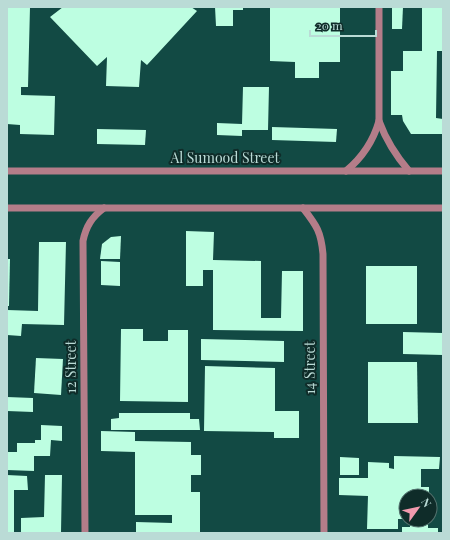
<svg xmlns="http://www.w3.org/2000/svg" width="450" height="540" font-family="'Playfair Display',serif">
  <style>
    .building { fill: #bdfee1 }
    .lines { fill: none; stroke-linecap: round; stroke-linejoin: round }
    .minor { stroke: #b47d89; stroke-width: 7 }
    .labels { text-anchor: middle; stroke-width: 4; stroke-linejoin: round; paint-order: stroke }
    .street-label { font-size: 14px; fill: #badbd6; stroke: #0f2c29 }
  </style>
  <rect width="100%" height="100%" fill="#124a44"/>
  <g class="building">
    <polygon points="7,7 30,7 28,87 21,87 21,95 55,96 54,135 20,134 20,125 7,124"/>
    <polygon points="63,7 191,7 197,11 147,65 141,60 139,87 106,86 107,57 97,66 50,17"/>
    <polygon points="215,7 243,7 243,10 233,10 233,26 216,26"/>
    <polygon points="270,7 340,7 340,62 319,62 319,78 295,78 295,62 270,61"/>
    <polygon points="392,7 403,7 402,29 392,29"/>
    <polygon points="422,7 443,7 443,51 437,51 436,118 443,119 443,134 411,134 403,121 402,115 391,115 391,71 403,71 403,51 422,51"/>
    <polygon points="243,87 269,87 268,130 242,130 242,136 217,135 217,123 242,124"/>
    <polygon points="272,127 337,129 336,142 272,140"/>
    <polygon points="97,129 146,130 145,145 97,144"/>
    <polygon points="186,231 214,232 213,260 261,261 261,318 281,318 282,271 303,271 303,331 213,330 213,270 203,270 203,286 186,286"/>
    <polygon points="121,236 120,259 100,259 102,244 111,237"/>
    <polygon points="39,242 66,242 64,325 22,324 21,336 7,335 7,310 38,311"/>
    <polygon points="7,259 10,259 9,306 7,306"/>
    <polygon points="101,261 120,262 120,286 101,285"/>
    <rect x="366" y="266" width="51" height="58"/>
    <polygon points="121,329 143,329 143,341 168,341 168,330 188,330 188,402 120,401"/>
    <polygon points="403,332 443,333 443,355 403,354"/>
    <polygon points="201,339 284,341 284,362 201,360"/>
    <polygon points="36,358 63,359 61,395 34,393"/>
    <polygon points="368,362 417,362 418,423 368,423"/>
    <polygon points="205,366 275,368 275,411 299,411 299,438 274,438 274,432 204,431"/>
    <polygon points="7,397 33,398 33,412 7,411"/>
    <polygon points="119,413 190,413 190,419 199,419 200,430 111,430 111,419 119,418"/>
    <polygon points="41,425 62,426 62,441 51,440 50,456 34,456 34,471 7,470 7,452 17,452 17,443 35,443 35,440 41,440"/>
    <polygon points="101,431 135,432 135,441 191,442 191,455 201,455 201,475 191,475 191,492 200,492 200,533 136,533 136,522 172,523 172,515 135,515 135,452 101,451"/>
    <polygon points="394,456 440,457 439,469 421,469 421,487 429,487 429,496 406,496 406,519 398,519 398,529 367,529 368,496 339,495 339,478 368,478 368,462 389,463 389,468 394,469"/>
    <polygon points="340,457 359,458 359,475 340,475"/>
    <polygon points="7,475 27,476 28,490 14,490 14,533 7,533"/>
    <polygon points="45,475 62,475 61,533 21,533 21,518 44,517"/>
    <polygon points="410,520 428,520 428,528 438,528 438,533 402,533 402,527 410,527"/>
  </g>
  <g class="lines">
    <g class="minor">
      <path d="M379 121C386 140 396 156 409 171"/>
      <polyline points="7,171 443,171"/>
      <path d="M346 171C363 157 373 142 379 121V7"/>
      <polyline points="7,208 443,208"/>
      <path d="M303 208C317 226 321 232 323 254L324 533"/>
      <path d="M85 533 83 241C86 226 92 217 104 208"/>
    </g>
  </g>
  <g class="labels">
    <g class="street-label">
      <text x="225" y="163">Al Sumood Street</text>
      <text transform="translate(71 367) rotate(-90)" y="5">12 Street</text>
      <text transform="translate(310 368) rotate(-90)" y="5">14 Street</text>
    </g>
  </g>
  <rect width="450" height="540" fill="none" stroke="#badbd6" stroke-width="16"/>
  <g transform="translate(418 508) rotate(57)"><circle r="19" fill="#0f2c29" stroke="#53726e"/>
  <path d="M0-3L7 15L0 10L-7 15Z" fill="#f29aae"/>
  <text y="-6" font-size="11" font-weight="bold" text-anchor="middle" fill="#badbd6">N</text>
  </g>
  <path d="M310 30v6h66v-6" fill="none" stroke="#badbd6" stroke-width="2"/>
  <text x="316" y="30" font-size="12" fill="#badbd6" stroke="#0f2c29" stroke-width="3" paint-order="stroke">20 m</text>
</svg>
